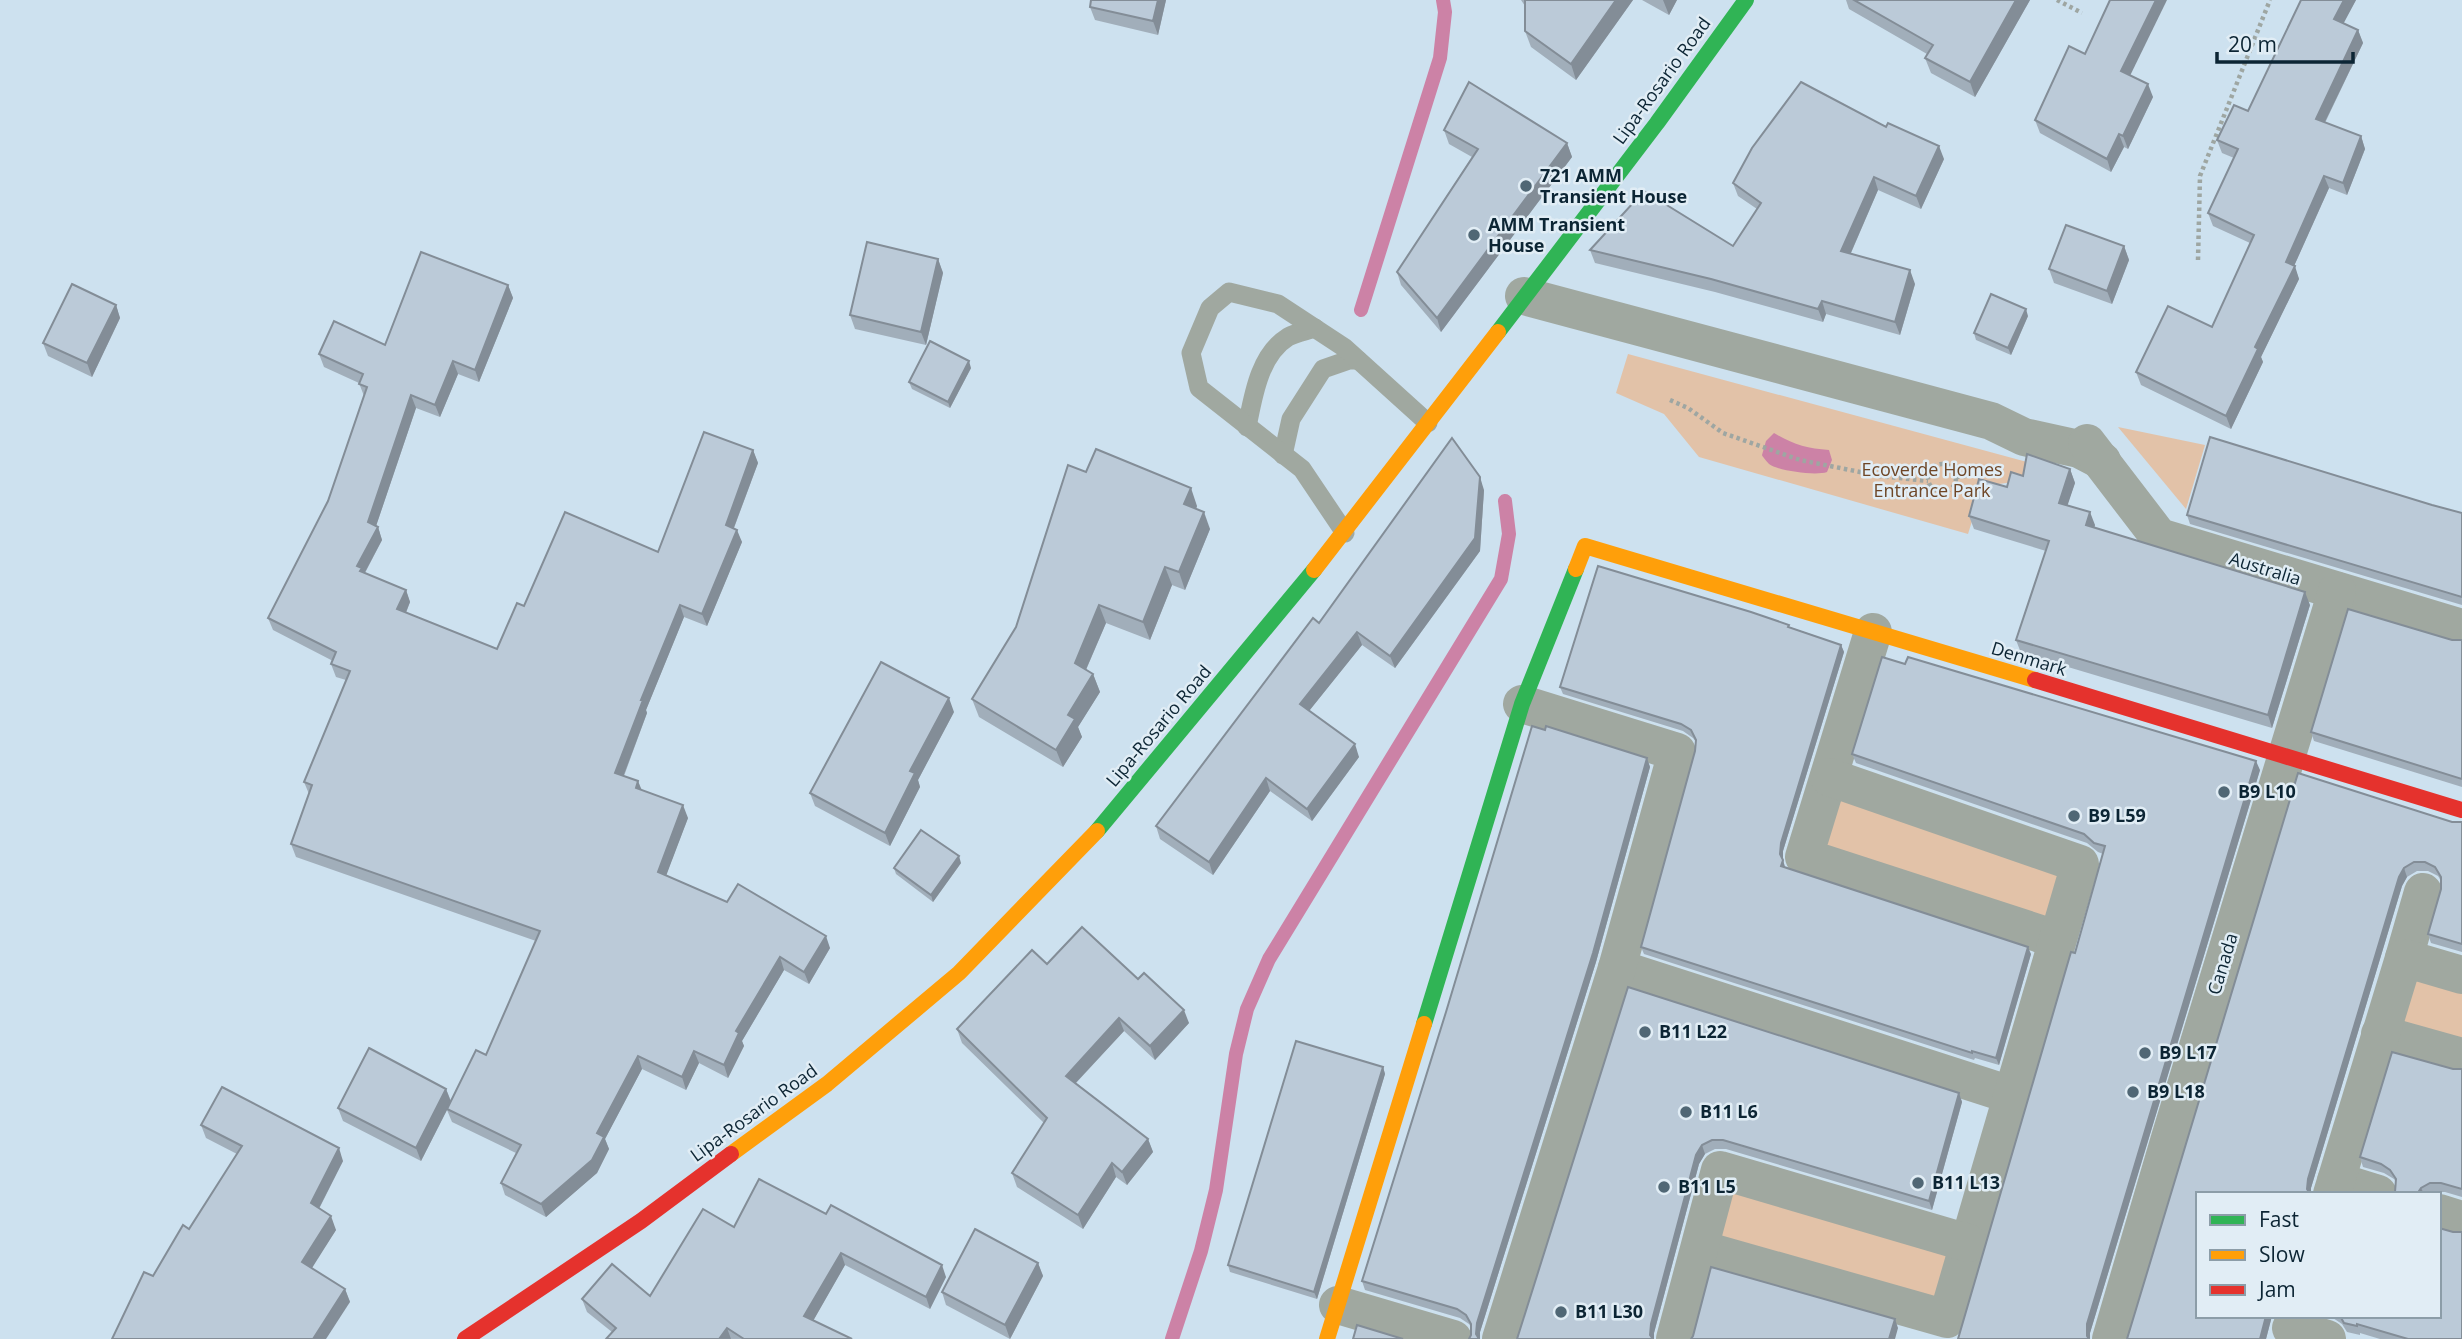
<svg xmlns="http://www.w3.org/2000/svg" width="2462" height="1339" font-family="'Open Sans',sans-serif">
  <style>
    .green { fill: #e2c2a8 }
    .water { fill: #cc82a6 }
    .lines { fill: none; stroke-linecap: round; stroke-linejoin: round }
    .stream { stroke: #cc82a6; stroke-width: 14 }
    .path { stroke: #9ea6a2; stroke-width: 4.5; stroke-dasharray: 3.5 3.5; stroke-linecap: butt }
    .lane { stroke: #a0a8a0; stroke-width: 19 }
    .street { stroke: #a0a8a0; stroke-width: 38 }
    .fast { stroke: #30b455; stroke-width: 16 }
    .slow { stroke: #ff9f0a; stroke-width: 16 }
    .jam { stroke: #e5322d; stroke-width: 16 }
    .wall { fill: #a1aeba }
    .shaded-wall { fill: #838d97 }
    .building { fill: #bbcad8; stroke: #838d97; stroke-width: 2 }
    .poi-dot { fill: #506775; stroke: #e1edf5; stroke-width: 2.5 }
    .labels { text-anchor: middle; stroke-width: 5; stroke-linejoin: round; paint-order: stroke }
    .street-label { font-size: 18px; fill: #0c2534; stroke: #e1edf5 }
    .poi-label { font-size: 18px; font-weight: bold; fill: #0c2534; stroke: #e1edf5; text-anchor: start }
    .park-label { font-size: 18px; fill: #6e4626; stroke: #e1edf5 }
  </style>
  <rect width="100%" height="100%" fill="#cde1ef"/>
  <g class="green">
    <polygon points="1628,354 2027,462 2023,478 2014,482 1983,486 1968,534 1699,457 1664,414 1616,393"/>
    <polygon points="2118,427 2205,445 2186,509"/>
    <polygon points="1829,777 2080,864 2056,939 1804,857"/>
    <polygon points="2404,958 2462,975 2462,1057 2380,1034"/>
    <polygon points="1720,1170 1968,1243 1947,1319 1700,1249"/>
  </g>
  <path class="water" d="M1774 433C1792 444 1807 449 1829 450L1832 460 1827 472C1816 476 1778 471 1769 464 1768 463 1762 456 1762 455L1766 441Z"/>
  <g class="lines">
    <g class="stream">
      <polyline points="1361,310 1440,58 1445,12 1443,0"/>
      <polyline points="1172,1339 1201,1251 1216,1190 1236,1054 1247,1009 1269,959 1501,579 1509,534 1505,501"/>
    </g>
    <g class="path">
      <polyline points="2057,0 2082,13"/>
      <polyline points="2198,260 2200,176 2270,0"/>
      <polyline points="1670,400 1688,408 1723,433 1800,460 1880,476 1928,481"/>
      <circle cx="1942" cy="478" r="14"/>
      <polyline points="1956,477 1982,474 2000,475"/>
    </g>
    <g class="lane">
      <path d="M1247 427C1253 397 1259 355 1288 337 1295 333 1306 331 1315 328"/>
      <polyline points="1283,455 1291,419 1323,369 1349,360 1358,360"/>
      <polyline points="1345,533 1302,469 1199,388 1191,353 1210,308 1229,292 1278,304 1345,348 1428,423"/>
    </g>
    <g class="street">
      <polyline points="1524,296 1991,421 2024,437 2079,449 2102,461"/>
      <polyline points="2087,443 2159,537 2462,628"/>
      <polyline points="1873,632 1804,857 2056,939"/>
      <polyline points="2404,958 2423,892"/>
      <polyline points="1617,968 2011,1095"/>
      <polyline points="2380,1034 2462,1057"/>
      <polyline points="2336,1181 2378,1194"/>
      <polyline points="2332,1194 2404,958 2462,975"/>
      <polyline points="2439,1213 2462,1220"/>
      <polyline points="1700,1249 1947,1319 2080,864 1829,777"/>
      <polyline points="1338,1305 1453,1339"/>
      <polyline points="2291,1328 2327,1339"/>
      <polyline points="1501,1339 1617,968 1677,752 1522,704"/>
      <polyline points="1675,1339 1720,1170 1968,1243"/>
      <polyline points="2111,1339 2170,1138 2337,591"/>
    </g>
    <g class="fast">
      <polyline points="1498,332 1657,123 1746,0"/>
      <polyline points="1097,831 1314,570"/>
      <polyline points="1424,1024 1522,704 1576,569"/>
    </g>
    <g class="slow">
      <polyline points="1576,569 1585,546 2035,680"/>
      <polyline points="1314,570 1498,332"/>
      <polyline points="731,1154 827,1084 959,973 1097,831"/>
      <polyline points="1327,1339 1424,1024"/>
    </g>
    <g class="jam">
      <polyline points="2035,680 2462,810"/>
      <polyline points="465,1339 641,1221 731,1154"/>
    </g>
  </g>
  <g class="wall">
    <polygon points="1091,0 1166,0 1158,35 1095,20 1090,7"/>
    <polygon points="1521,0 1633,0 1576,80 1531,47 1525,31 1525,6"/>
    <polygon points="1642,0 1677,0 1669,15"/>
    <polygon points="1846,0 2030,0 1975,97 1931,73 1925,58 1927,54 1849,9"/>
    <polygon points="2301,0 2356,0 2343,23 2358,30 2363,43 2325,123 2361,136 2365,149 2347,195 2329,188 2294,266 2299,279 2261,357 2263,362 2231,429 2141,385 2136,372 2212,327 2250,243 2213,226 2208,213 2234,158 2222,153 2217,140 2248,111"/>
    <polygon points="2085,54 2130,76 2153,97 2128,149 2124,147 2111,172 2040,133 2035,120"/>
    <polygon points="1444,130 1567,143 1572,157 1441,332 1401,285 1397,272 1472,157 1449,144"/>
    <polygon points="1944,159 1921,209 1878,190 1851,253 1915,284 1900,335 1826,314 1823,322 1715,292 1595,263 1590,250 1733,246 1757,209 1738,196 1733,183"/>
    <polygon points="2124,246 2129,260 2112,304 2054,283 2049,269"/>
    <polygon points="938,259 943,273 926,345 855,329 850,315"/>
    <polygon points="508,285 513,298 479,382 458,374 440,417 416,408 376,526 378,527 382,540 365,573 406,590 410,602 406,613 497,649 524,606 658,552 753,450 758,463 734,528 742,542 707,626 684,617 646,710 647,713 624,776 642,790 688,818 666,875 830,948 809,984 784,970 742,1041 744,1046 728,1078 699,1063 686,1090 642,1069 605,1139 609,1149 597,1173 546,1217 505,1195 501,1183 516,1153 452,1122 447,1110 421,1161 343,1121 338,1108 446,1089 451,1101 486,1055 536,941 296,857 291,844 309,794 304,782 346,680 336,677 331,664 333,661 273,630 268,618 328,501 364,396 359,383 324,367 319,354 385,345"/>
    <polygon points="116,305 120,318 92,377 48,356 43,343"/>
    <polygon points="2028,316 2011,355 1976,340 1974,333"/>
    <polygon points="971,368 950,408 912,389 909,382"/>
    <polygon points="2070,469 2075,483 2067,505 2095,525 2094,528 2310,605 2272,728 2021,653 2016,640 2046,551 1974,529 1969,516 2023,476"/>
    <polygon points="1086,472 1197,506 1196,509 1210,529 1185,590 1172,585 1150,640 1106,623 1086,670 1093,674 1100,692 1078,727 1082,737 1063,767 979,717 972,699 1016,627"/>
    <polygon points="1484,490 1480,551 1395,668 1362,645 1309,711 1359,757 1312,821 1270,791 1213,875 1160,839 1156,826 1319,623"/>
    <polygon points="2432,505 2462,513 2462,605 2190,524 2187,515"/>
    <polygon points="1790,627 1841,645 1844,652 1783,851 1783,860 1785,868 2031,954 1999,1065 1975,1058 1974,1060 1644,954 1641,947 1695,751 1696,742 1693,738 1683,731 1563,694 1560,687"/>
    <polygon points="2452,640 2462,640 2462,787 2314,741 2311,732"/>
    <polygon points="1905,664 2260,770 2090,1333 2075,953 2103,854 2098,852 2087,843 1856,763 1852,754"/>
    <polygon points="954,712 918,780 920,787 890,846 815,806 810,793"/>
    <polygon points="1647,758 1650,767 1596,962 1480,1332 1480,1339 1469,1339 1471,1335 1471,1327 1469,1324 1460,1318 1365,1290 1362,1281"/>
    <polygon points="2298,773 2452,822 2462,822 2462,952 2431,943 2428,934 2441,889 2441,881 2438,876 2428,871 2417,871 2407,877 2402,886 2311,1188 2198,1316 2272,1316 2266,1339 2129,1336"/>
    <polygon points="961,863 933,902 896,874 894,868"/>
    <polygon points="1047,964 1138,979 1189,1023 1155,1060 1124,1031 1076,1083 1148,1139 1153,1152 1127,1185 1116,1177 1083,1229 1017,1187 1012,1173 1044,1123 962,1043 957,1029"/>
    <polygon points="1628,987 1959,1093 1962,1102 1932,1210 1726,1149 1715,1149 1705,1154 1699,1164 1654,1333 1654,1339 1517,1339"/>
    <polygon points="1383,1067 1385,1074 1317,1299 1230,1272 1228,1265"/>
    <polygon points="2453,1069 2462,1069 2462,1197 2445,1192 2433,1192 2430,1194 2394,1194 2396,1182 2394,1179 2384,1173 2363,1167 2360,1157"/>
    <polygon points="201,1125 343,1161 319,1209 336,1230 311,1268 345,1289 350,1302 112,1339 153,1276 189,1229 237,1154 206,1138"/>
    <polygon points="734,1227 946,1277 930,1309 845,1265 813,1321 852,1339 606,1339 612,1332 587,1312 582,1299 650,1296"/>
    <polygon points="1038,1263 1043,1276 1010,1339 946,1305 942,1292"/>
    <polygon points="2327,1316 2439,1316 2462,1339 2380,1339 2360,1333 2360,1335 2347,1332 2342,1324 2333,1318"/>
  </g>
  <g class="shaded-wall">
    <polygon points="1158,0 1166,0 1158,35 1153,21"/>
    <polygon points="1616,0 1633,0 1576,80 1571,64"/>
    <polygon points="1663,0 1677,0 1669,15"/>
    <polygon points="2016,0 2030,0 1975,97 1970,82"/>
    <polygon points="2156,0 2167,0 2126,84 2121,71"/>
    <polygon points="2344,0 2356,0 2339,32 2334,19"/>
    <polygon points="2358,30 2363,43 2320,132 2316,119"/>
    <polygon points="2148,84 2153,97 2128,149 2123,136"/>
    <polygon points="2119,134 2124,147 2111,172 2107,159"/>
    <polygon points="2361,136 2365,149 2347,195 2343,183"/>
    <polygon points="1567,143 1572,157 1441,332 1437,318"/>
    <polygon points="1939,146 1944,159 1921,209 1916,196"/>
    <polygon points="2324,176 2329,188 2290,275 2286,262"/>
    <polygon points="1874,177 1878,190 1846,264 1841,251"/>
    <polygon points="2124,246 2129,260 2112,304 2107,291"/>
    <polygon points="938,259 943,273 926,345 921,332"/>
    <polygon points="2295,266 2299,279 2261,357 2263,362 2231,429 2226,416 2255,347"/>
    <polygon points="1910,270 1915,284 1900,335 1895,322"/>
    <polygon points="508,285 513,298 479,382 475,370"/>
    <polygon points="1822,301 1826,314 1823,322 1818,309"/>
    <polygon points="116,305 120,318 92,377 87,363"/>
    <polygon points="2026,309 2028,316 2011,355 2008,348"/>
    <polygon points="453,361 458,374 440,417 435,405"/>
    <polygon points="969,361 971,368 950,408 948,402"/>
    <polygon points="411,395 416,408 373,535 368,522"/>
    <polygon points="753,450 758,463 730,538 726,525"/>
    <polygon points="2070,469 2075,483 2064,516 2059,503"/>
    <polygon points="1480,477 1484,490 1480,551 1395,668 1390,656"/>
    <polygon points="1191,488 1197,506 1191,522 1184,504"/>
    <polygon points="1204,512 1210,529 1185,590 1179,572"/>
    <polygon points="2090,512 2095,525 2091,539 2086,525"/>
    <polygon points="378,527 382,540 364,574 357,566"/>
    <polygon points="737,530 742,542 707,626 702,614"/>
    <polygon points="1165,567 1172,585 1150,640 1143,622"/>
    <polygon points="406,590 410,602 402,622 397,609"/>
    <polygon points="2305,592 2310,605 2272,728 2268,715"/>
    <polygon points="680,605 684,617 646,710 647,713 620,785 615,773 641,700"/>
    <polygon points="1099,605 1106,623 1081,681 1075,663"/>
    <polygon points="1357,632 1362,645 1305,716 1300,704"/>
    <polygon points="1841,645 1844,652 1783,851 1783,860 1785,867 1783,873 1781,866 1781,843"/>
    <polygon points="1093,674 1100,692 1078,727 1082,737 1063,767 1056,750 1068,715"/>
    <polygon points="949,698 954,712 918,780 920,787 890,846 885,833 910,771"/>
    <polygon points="1355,744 1359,757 1312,821 1307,809"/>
    <polygon points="1647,758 1650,767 1596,962 1480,1332 1480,1339 1478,1339 1476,1334 1477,1323"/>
    <polygon points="2256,761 2260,770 2090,1333 2090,1339 2088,1339 2087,1336 2087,1324"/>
    <polygon points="1266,778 1270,791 1213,875 1209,862"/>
    <polygon points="638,781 643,793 636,788"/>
    <polygon points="683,805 688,818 663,884 658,872"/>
    <polygon points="959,856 961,863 933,902 931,895"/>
    <polygon points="2404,868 2407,877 2402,886 2311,1188 2311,1194 2309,1194 2307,1189 2308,1179 2399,877"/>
    <polygon points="826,936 830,948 809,984 804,972"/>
    <polygon points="2028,947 2031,954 1999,1065 1996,1058"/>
    <polygon points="780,957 784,970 742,1041 744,1046 728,1078 724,1065 736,1031"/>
    <polygon points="1184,1010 1189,1023 1155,1060 1150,1046"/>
    <polygon points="1119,1018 1124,1031 1070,1089 1066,1076"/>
    <polygon points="694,1051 699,1063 686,1090 682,1077"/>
    <polygon points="638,1056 642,1069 605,1139 609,1149 597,1173 546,1217 541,1204 597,1133"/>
    <polygon points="1383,1067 1385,1074 1317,1299 1314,1292"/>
    <polygon points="446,1089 451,1102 421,1161 416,1148"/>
    <polygon points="1959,1093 1962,1102 1932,1210 1929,1201"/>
    <polygon points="1148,1139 1153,1152 1127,1185 1122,1172"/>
    <polygon points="1702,1145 1705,1154 1699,1164 1654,1333 1654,1339 1652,1339 1650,1335 1651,1324 1696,1155"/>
    <polygon points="339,1148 343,1161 315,1216 311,1203"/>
    <polygon points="1112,1163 1116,1177 1083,1229 1078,1215"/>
    <polygon points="2421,1188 2424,1194 2417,1194"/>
    <polygon points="331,1216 336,1230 307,1276 302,1262"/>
    <polygon points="841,1253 845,1265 809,1328 804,1316"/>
    <polygon points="1038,1263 1043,1276 1010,1339 1005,1325"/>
    <polygon points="942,1265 946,1277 930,1309 926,1297"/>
    <polygon points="345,1289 350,1302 326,1339 313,1339"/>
    <polygon points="2266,1316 2272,1316 2266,1339 2260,1339"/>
    <polygon points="1895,1319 1898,1328 1895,1339 1889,1339"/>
    <polygon points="727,1328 731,1339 719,1339"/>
  </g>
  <g class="building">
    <polygon points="1091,0 1158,0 1153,21 1090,7"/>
    <polygon points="1525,0 1616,0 1571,64 1525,31"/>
    <polygon points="1854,0 2016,0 1970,82 1925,58 1933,45"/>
    <polygon points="2110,0 2156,0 2121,71 2148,84 2123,136 2119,134 2107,159 2035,120 2069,46 2085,54"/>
    <polygon points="2301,0 2344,0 2334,19 2358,30 2316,119 2361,136 2343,183 2324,176 2286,262 2295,266 2255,347 2258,349 2226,416 2136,372 2168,306 2212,327 2254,235 2208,213 2238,149 2217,140 2234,105 2248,111"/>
    <polygon points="1469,82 1567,143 1437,318 1397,272 1478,149 1444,130"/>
    <polygon points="1801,82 1886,127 1888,123 1939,146 1916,196 1874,177 1841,251 1910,270 1895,322 1822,301 1818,309 1711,279 1590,250 1644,191 1733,246 1761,203 1733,183 1752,148"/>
    <polygon points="2066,225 2124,246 2107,291 2049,269"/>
    <polygon points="867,242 938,259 921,332 850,315"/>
    <polygon points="421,252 508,285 475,370 453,361 435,405 411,395 368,522 378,527 357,566 362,568 360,571 406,590 397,609 497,649 517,603 524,606 565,512 658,552 704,432 753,450 726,525 737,530 702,614 680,605 641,700 643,700 615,773 638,781 636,788 683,805 658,872 727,902 738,884 826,936 804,972 780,957 736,1031 739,1033 724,1065 694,1051 682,1077 638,1056 597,1133 604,1137 592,1160 541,1204 501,1183 521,1145 447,1109 476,1050 486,1055 540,931 291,844 312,785 304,782 350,671 331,664 336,652 268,618 328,501 367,387 359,384 363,374 319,354 334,321 385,345"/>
    <polygon points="72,284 116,305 87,363 43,343"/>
    <polygon points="1991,294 2026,309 2008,348 1974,333"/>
    <polygon points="930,341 969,361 948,402 909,382"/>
    <polygon points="2210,437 2432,505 2462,513 2462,597 2187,515"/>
    <polygon points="1452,438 1480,477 1475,538 1390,656 1357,632 1300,704 1355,744 1307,809 1266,778 1209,862 1156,826 1313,618 1319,623"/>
    <polygon points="1096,449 1191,488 1184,504 1204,512 1179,572 1165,567 1143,622 1099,605 1075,663 1093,674 1068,715 1075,719 1056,750 972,699 1016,627 1068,465 1086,472"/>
    <polygon points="2027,454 2070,469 2059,503 2090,512 2086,525 2305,592 2268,715 2016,640 2049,541 1969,516 1979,479 2007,487 2011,472 2023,476"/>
    <polygon points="1598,566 1751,612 1789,625 1788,627 1841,645 1781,843 1780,854 1783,860 1781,866 2028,947 1996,1058 1972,1051 1972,1053 1641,947 1695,751 1696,740 1691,730 1681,724 1560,687"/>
    <polygon points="2348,609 2452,640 2462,640 2462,779 2311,732"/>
    <polygon points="1882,657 1905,664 1908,657 2256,761 2087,1324 2087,1336 2089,1339 1958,1339 2071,952 2075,953 2105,846 2094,843 2084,834 1852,754"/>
    <polygon points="881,662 949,698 910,771 915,773 885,833 810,793"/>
    <polygon points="1532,726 1545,730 1546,726 1647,758 1593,953 1477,1323 1476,1334 1479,1339 1469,1339 1471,1335 1471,1324 1466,1315 1457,1309 1362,1281 1446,1012"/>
    <polygon points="2298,773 2452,822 2462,822 2462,944 2428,934 2441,889 2441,877 2435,867 2425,862 2414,862 2404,868 2399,877 2308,1179 2307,1189 2310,1194 2198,1194 2198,1316 2266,1316 2260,1339 2127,1339"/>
    <polygon points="921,830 959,856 931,895 894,868"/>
    <polygon points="1082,927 1138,979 1144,973 1184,1010 1150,1046 1119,1018 1066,1076 1148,1139 1122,1172 1112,1163 1078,1215 1012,1173 1047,1118 957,1029 1032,950 1047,964"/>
    <polygon points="1628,987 1959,1093 1929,1201 1723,1140 1712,1140 1702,1145 1696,1155 1651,1324 1650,1335 1653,1339 1517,1339"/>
    <polygon points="1296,1041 1383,1067 1314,1292 1228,1265"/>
    <polygon points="369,1048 446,1089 416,1148 338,1108"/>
    <polygon points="2392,1052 2453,1069 2462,1069 2462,1189 2441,1183 2430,1183 2421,1188 2417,1194 2394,1194 2395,1192 2396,1179 2390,1170 2381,1164 2360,1157"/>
    <polygon points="222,1087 339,1148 311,1203 331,1216 302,1262 345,1289 313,1339 112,1339 144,1272 153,1276 183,1225 189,1229 242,1146 201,1125"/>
    <polygon points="759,1179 826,1214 831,1205 942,1265 926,1297 841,1253 804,1316 852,1339 744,1339 727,1328 719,1339 606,1339 616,1328 582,1299 612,1264 650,1296 703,1209 734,1227"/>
    <polygon points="2439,1228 2453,1232 2462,1232 2462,1339 2408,1339 2357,1324 2357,1326 2344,1323 2340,1316 2439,1316"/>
    <polygon points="975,1229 1038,1263 1005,1325 942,1292"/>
    <polygon points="1711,1267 1895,1319 1889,1339 1691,1339 1693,1336"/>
    <polygon points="1357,1325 1403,1339 1353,1339"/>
  </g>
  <g class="poi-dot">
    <circle cx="1526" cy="186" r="7"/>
    <circle cx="1474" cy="235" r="7"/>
    <circle cx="2224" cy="792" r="7"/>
    <circle cx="2074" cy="816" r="7"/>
    <circle cx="1645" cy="1032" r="7"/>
    <circle cx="2145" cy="1053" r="7"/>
    <circle cx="2133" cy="1092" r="7"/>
    <circle cx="1686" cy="1112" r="7"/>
    <circle cx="1918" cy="1183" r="7"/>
    <circle cx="1664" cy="1187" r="7"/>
    <circle cx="1561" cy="1312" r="7"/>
  </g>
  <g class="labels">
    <g class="street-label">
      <text transform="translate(1662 81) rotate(-54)" y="6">Lipa-Rosario Road</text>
      <text transform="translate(2265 569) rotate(17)" y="6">Australia</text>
      <text transform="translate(2029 659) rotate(17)" y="6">Denmark</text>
      <text transform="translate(1159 726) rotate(-50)" y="6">Lipa-Rosario Road</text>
      <text transform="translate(2223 964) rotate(-73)" y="6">Canada</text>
      <text transform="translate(754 1113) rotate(-36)" y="6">Lipa-Rosario Road</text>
    </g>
    <g class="poi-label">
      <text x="1540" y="182">721 AMM<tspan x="1540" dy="21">Transient House</tspan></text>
      <text x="1488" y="231">AMM Transient<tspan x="1488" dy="21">House</tspan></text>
      <text x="2238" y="798">B9 L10</text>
      <text x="2088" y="822">B9 L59</text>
      <text x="1659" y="1038">B11 L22</text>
      <text x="2159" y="1059">B9 L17</text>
      <text x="2147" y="1098">B9 L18</text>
      <text x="1700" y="1118">B11 L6</text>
      <text x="1932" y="1189">B11 L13</text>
      <text x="1678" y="1193">B11 L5</text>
      <text x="1575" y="1318">B11 L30</text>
    </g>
    <g class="park-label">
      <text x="1932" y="476">Ecoverde Homes<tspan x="1932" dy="21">Entrance Park</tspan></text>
    </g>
  </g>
  <rect x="2196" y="1192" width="245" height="126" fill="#e1edf5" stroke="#8c9da8" stroke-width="2"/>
  <rect x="2210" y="1215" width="35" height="10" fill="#30b455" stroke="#8c9da8" stroke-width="2"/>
  <text x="2259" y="1227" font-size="21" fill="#0c2534">Fast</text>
  <rect x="2210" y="1250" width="35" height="10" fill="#ff9f0a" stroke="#8c9da8" stroke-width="2"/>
  <text x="2259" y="1262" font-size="21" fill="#0c2534">Slow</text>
  <rect x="2210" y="1285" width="35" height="10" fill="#e5322d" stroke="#8c9da8" stroke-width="2"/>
  <text x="2259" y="1297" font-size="21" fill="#0c2534">Jam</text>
  <path d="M2217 52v10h136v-10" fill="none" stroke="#0c2534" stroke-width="3.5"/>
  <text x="2228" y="52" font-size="21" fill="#0c2534" stroke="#e1edf5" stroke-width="5" paint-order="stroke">20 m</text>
</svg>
